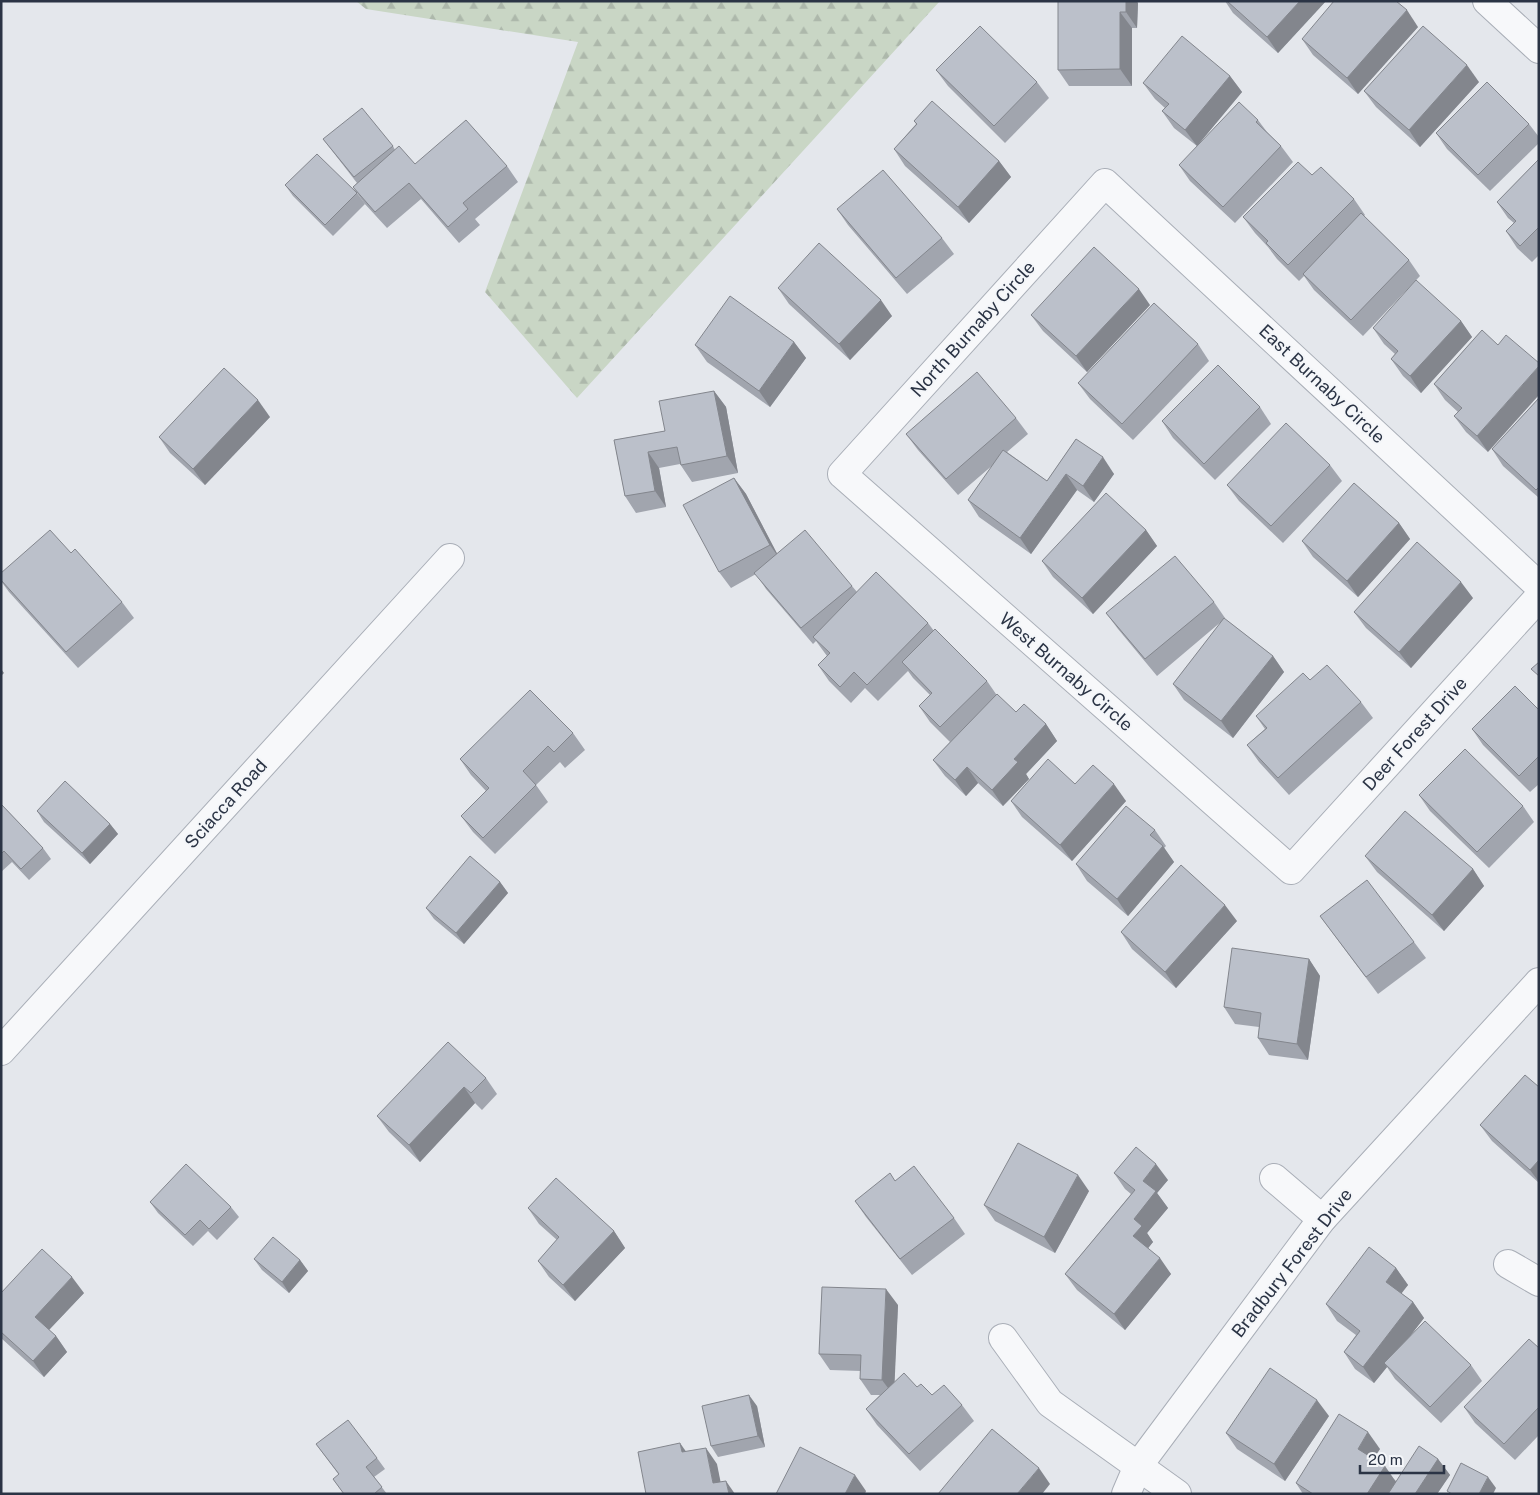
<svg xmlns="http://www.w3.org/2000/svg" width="1540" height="1495" font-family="'Public Sans',sans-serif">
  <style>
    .forest { fill: url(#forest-firs) }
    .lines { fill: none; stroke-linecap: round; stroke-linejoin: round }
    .minor-casing { stroke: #a9aeb7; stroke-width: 30 }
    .minor { stroke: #f7f8fa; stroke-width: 28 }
    .wall { fill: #a1a5ae }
    .shaded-wall { fill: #83868d }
    .building { fill: #bbc0ca; stroke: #83868d }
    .labels { text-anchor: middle; stroke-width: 4; stroke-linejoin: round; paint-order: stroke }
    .street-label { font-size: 18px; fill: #2b3445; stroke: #f4f6f9 }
  </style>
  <defs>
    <pattern id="forest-firs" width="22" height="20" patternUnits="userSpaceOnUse" patternTransform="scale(1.25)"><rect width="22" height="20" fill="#c9d6c5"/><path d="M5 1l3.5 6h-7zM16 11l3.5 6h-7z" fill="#adb8ab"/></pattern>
  </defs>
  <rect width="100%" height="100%" fill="#e4e7ec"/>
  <polygon class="forest" points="356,1 940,1 577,398 485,292 578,42 366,9"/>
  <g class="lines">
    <g class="minor-casing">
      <g id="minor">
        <polyline points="1487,1 1539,49"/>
        <polyline points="1539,586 1105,183 842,474 1291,870 1539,597"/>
        <polyline points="1,1051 450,558"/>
        <polyline points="1274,1178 1322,1219"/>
        <polyline points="1508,1264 1539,1282"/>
        <polyline points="1003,1338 1050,1403 1177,1494"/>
        <polyline points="1126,1494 1138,1466 1322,1219 1539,982"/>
      </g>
    </g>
    <use href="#minor" class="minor"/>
  </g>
  <g class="wall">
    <polygon points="1058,1 1138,3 1137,28 1132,28 1132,86 1069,86 1058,70"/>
    <polygon points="1225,1 1326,1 1278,53 1233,13"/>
    <polygon points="1418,27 1358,94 1313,55 1302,39"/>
    <polygon points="936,70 1037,82 1049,98 1005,143 948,86"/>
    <polygon points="1230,76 1242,92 1197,146 1174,128 1162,111 1165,108 1155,99 1143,83"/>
    <polygon points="1479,82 1420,147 1376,107 1364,91"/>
    <polygon points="1258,120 1267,132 1281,146 1293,162 1235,223 1190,181 1179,165"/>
    <polygon points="914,121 999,161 1011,177 969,223 905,166 894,149 916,124"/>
    <polygon points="1529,124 1539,137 1539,143 1490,191 1447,149 1436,133"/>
    <polygon points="323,139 393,146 395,150 415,164 507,166 518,182 475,219 480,225 459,243 421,199 387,228 364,203 353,187 357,183"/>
    <polygon points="1539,159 1539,255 1532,262 1517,248 1506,231 1514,223 1508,218 1497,202"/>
    <polygon points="1312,175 1354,199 1365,215 1364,216 1409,260 1420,276 1363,336 1314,290 1304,276 1299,281 1277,259 1268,247 1255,233 1243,217"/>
    <polygon points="285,185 357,193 365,204 333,236 293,196"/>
    <polygon points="837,209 942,238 954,254 907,294 848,225"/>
    <polygon points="778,288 892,316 850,360 789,304"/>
    <polygon points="1150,305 1087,372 1043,331 1031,315"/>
    <polygon points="1461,321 1472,337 1421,393 1403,376 1391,359 1395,354 1384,344 1373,328"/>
    <polygon points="1482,330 1488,452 1466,432 1454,416 1458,412 1445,400 1434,384"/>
    <polygon points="794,342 806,358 770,407 707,362 695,345"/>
    <polygon points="1198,344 1209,361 1133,440 1090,399 1078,383"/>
    <polygon points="714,391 726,407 738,473 692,482 680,464 659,468 666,507 636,513 625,496 614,440 665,431"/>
    <polygon points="1539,398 1539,498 1503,466 1492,449"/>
    <polygon points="1260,407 1271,424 1215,480 1173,438 1162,421"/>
    <polygon points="270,417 205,485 170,453 159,437"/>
    <polygon points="1016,418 1028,434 1007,452 1047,481 1076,439 1114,474 1094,502 1077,490 1031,554 979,517 968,500 994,464 958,495 918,450 906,434"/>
    <polygon points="1330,465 1342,481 1283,543 1239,501 1227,485"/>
    <polygon points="734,478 746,494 777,554 852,586 857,592 928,623 934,631 987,681 996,694 1016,712 1046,724 1057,741 1026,774 1029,779 1003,806 978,783 966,796 945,776 933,760 950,742 930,722 919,706 930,695 913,678 908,671 878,701 865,688 851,703 829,681 818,665 827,656 816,641 813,644 766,589 756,574 731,588 719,572"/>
    <polygon points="1399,523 1410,539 1358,597 1313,557 1302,541"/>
    <polygon points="1146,530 1157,546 1093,614 1053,577 1042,561"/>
    <polygon points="71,553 122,602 134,618 78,668 9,592 1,581 1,573"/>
    <polygon points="1473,598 1411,668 1366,628 1354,612"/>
    <polygon points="1214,602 1225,618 1225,619 1273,656 1284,672 1233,738 1184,700 1173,684 1222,621 1157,676 1118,629 1106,613"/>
    <polygon points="1310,680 1361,702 1373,718 1289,795 1259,762 1247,745 1265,729 1256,716"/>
    <polygon points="1539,710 1539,784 1530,792 1483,745 1472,729"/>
    <polygon points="573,733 585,750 565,768 560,762 536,785 548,802 495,854 473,832 461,816 486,791 471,775 460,759"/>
    <polygon points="1075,784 1126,801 1072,861 1022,817 1011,801"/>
    <polygon points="1419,795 1523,806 1534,822 1489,868 1430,811"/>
    <polygon points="1,804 43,848 51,859 29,880 12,862 1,872"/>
    <polygon points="37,811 110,824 118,834 90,864 44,822"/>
    <polygon points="1155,830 1166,846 1164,848 1174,862 1128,916 1087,881 1076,864"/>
    <polygon points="1365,856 1473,869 1484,886 1444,931 1377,872"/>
    <polygon points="500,882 508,893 464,944 434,919 426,908"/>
    <polygon points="1320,916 1414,942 1426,958 1378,994"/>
    <polygon points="1237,921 1176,988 1132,949 1121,932"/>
    <polygon points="1309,959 1320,976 1308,1060 1269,1055 1258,1038 1259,1027 1235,1024 1224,1007"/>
    <polygon points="486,1078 497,1094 482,1110 475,1103 420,1162 389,1132 377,1116"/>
    <polygon points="1539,1087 1539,1183 1492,1141 1480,1125"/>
    <polygon points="1114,1173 1168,1180 1157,1193 1168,1208 1147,1233 1153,1242 1148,1248 1171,1274 1125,1330 1077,1290 1065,1274 1131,1194 1125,1189"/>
    <polygon points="895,1181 954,1218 965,1234 912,1275 866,1217 855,1201"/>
    <polygon points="1089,1191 1055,1253 995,1221 984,1205"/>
    <polygon points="150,1202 231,1207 239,1217 217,1240 208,1231 193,1246 158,1213"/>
    <polygon points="528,1208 614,1231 625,1248 575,1301 549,1277 538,1261 557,1240 539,1224"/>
    <polygon points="254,1259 300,1260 308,1271 289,1293 262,1270"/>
    <polygon points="1396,1268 1408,1285 1401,1293 1413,1302 1424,1318 1411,1335 1471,1365 1482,1381 1441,1423 1395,1379 1387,1367 1374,1383 1355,1369 1344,1352 1356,1335 1337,1321 1326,1304"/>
    <polygon points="1,1293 84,1293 49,1330 56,1336 67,1352 44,1377 1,1338"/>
    <polygon points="898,1305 894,1383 917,1387 932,1395 962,1405 974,1421 920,1471 877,1425 866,1409 880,1395 871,1395 860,1379 861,1371 830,1370 819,1354"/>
    <polygon points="1539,1348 1539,1435 1515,1460 1475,1423 1464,1407"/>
    <polygon points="757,1406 765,1447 718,1457 711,1446"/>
    <polygon points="1329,1416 1285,1481 1237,1449 1226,1433"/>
    <polygon points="316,1444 377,1458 385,1469 374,1477 387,1494 344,1494 333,1479 339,1475"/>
    <polygon points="1380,1449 1373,1459 1396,1481 1438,1459 1450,1475 1437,1494 1303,1494 1296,1483"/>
  </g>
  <g class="shaded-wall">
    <polygon points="1126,1 1137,1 1138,3 1137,28 1126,12"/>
    <polygon points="1300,1 1326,1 1278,53 1267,37"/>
    <polygon points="1407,10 1418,27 1358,94 1347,78"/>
    <polygon points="1120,12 1132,28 1132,86 1120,69"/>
    <polygon points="1467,65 1479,82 1420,147 1409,130"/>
    <polygon points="1230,76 1242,92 1197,146 1185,130"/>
    <polygon points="999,161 1011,177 969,223 958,207"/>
    <polygon points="1139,289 1150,305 1087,372 1076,356"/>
    <polygon points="881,300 892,316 850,360 839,344"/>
    <polygon points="1461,321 1472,337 1421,393 1410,376"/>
    <polygon points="794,342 806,358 770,407 759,391"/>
    <polygon points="1539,366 1539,395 1488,452 1477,436"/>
    <polygon points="714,391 726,407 738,473 727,456"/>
    <polygon points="258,400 270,417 205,485 193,469"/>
    <polygon points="648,452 659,468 666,507 655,491"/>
    <polygon points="1103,457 1114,474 1094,502 1083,486"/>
    <polygon points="1066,474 1077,490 1031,554 1020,538"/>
    <polygon points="734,478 746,494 781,561 770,545"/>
    <polygon points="1399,523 1410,539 1358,597 1347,581"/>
    <polygon points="1146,530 1157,546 1093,614 1082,598"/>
    <polygon points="1461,582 1473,598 1411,668 1399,652"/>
    <polygon points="1273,656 1284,672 1233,738 1221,721"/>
    <polygon points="1,669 4,673 1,676"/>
    <polygon points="1046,724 1057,741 1026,774 1029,779 1003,806 992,790 1014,759"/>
    <polygon points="967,767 978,783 966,796 955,780"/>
    <polygon points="1114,784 1126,801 1072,861 1060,845"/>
    <polygon points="110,824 118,834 90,864 82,853"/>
    <polygon points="1163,846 1174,862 1128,916 1117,899"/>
    <polygon points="1473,869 1484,886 1444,931 1432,915"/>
    <polygon points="500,882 508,893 464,944 456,933"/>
    <polygon points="1225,905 1237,921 1176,988 1165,972"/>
    <polygon points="1309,959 1320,976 1308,1060 1297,1044"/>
    <polygon points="464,1087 475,1103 420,1162 409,1145"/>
    <polygon points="1539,1160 1539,1182 1530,1170"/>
    <polygon points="1156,1164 1168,1180 1157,1193 1168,1208 1147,1233 1153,1242 1145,1252 1133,1236 1134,1219 1143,1181"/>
    <polygon points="1078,1175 1089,1191 1055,1253 1044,1237"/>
    <polygon points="614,1231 625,1248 575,1301 563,1285"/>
    <polygon points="1160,1258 1171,1274 1125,1330 1114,1314"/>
    <polygon points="300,1260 308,1271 289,1293 282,1282"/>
    <polygon points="1396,1268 1408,1285 1398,1298 1386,1282"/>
    <polygon points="72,1277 84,1293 46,1333 35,1317"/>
    <polygon points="886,1289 898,1305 894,1396 882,1380"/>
    <polygon points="1413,1302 1424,1318 1387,1366 1384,1363 1387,1367 1374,1383 1363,1367"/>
    <polygon points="56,1336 67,1352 44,1377 33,1361"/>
    <polygon points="749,1395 757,1406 765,1447 758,1436"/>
    <polygon points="1317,1400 1329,1416 1285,1481 1274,1464"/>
    <polygon points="1368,1432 1380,1449 1369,1465 1358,1449"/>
    <polygon points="680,1443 692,1460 682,1452"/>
    <polygon points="706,1448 717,1464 723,1494 713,1483"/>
    <polygon points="1438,1459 1450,1475 1437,1494 1415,1494"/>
    <polygon points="1385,1466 1396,1482 1389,1494 1367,1494"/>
    <polygon points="1039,1468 1050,1484 1042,1494 1017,1494"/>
    <polygon points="855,1475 866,1491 865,1494 845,1494"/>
    <polygon points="1488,1477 1496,1488 1493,1494 1479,1494"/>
    <polygon points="726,1481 735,1494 729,1494"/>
  </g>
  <g class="building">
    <polygon points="1058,1 1126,1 1126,12 1120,12 1120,69 1058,70"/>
    <polygon points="1227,1 1300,1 1267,37"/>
    <polygon points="1334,1 1396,1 1407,10 1347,78 1302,39"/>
    <polygon points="980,26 1037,82 994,126 936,70"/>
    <polygon points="1423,26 1467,65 1409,130 1364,91"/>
    <polygon points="1182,36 1230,76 1185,130 1162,111 1169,104 1143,83"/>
    <polygon points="1487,82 1529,124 1478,175 1436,133"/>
    <polygon points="932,101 999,161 958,207 894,149 917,124 914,121"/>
    <polygon points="1239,102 1258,120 1256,122 1281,146 1223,207 1179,165"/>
    <polygon points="362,108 393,146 354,177 323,139"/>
    <polygon points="466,120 507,166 463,203 468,209 448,227 409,183 375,212 353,187 399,146 415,164"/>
    <polygon points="317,154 357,193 325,225 285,185"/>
    <polygon points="1539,159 1539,227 1520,246 1506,231 1516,221 1497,202"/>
    <polygon points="1298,162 1312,175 1321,167 1354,199 1288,265 1266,243 1268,241 1243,217"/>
    <polygon points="883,170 942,238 896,278 837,209"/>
    <polygon points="1361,213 1409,260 1351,320 1303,274"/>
    <polygon points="819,243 881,300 839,344 778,288"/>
    <polygon points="1094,247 1139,289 1076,356 1031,315"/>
    <polygon points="1416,280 1461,321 1410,376 1391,359 1398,351 1373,328"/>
    <polygon points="730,296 794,342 759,391 695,345"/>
    <polygon points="1154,303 1198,344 1122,424 1078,383"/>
    <polygon points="1482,330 1498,345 1506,335 1539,363 1539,366 1477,436 1454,416 1462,408 1434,384"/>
    <polygon points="1218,365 1260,407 1204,464 1162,421"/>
    <polygon points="224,368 258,400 193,469 159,437"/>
    <polygon points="977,372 1016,418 946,479 906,434"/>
    <polygon points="714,391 727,456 681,465 677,447 648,452 655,491 625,496 614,440 665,431 659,401"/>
    <polygon points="1539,398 1539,487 1536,490 1492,449"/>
    <polygon points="1286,423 1330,465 1271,526 1227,485"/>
    <polygon points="1076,439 1103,457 1083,486 1066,474 1020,538 968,500 1003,450 1047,481"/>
    <polygon points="734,478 770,545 719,572 683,505"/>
    <polygon points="1354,483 1399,523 1347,581 1302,541"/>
    <polygon points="1106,493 1146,530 1082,598 1042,561"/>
    <polygon points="50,530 71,553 75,549 122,602 66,652 1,580 1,573"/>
    <polygon points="805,530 852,586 801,628 754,573"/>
    <polygon points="1417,542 1461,582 1399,652 1354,612"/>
    <polygon points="1175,556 1214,602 1145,659 1106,613"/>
    <polygon points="876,572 928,623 867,685 854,672 840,687 818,665 830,653 813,637"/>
    <polygon points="1224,618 1273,656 1221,721 1173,684"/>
    <polygon points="935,629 987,681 940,727 919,706 932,693 902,662"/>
    <polygon points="1539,662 1539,676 1531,669"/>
    <polygon points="1327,665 1361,702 1278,778 1247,745 1267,728 1256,716 1303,673 1310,680"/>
    <polygon points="1515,686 1539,710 1539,756 1519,776 1472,729"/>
    <polygon points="530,690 573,733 554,752 548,746 523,771 536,785 483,838 461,816 489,788 460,759"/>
    <polygon points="997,694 1016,712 1024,704 1046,724 1014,759 1018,762 992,790 967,767 955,780 933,760"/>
    <polygon points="1465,749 1523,806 1477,852 1419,795"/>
    <polygon points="1048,759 1075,784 1093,765 1114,784 1060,845 1011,801"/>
    <polygon points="65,781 110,824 82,853 37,811"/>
    <polygon points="1,804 43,848 21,869 4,851 1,854"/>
    <polygon points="1126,806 1155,830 1150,835 1163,846 1117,899 1076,864"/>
    <polygon points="1405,811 1473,869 1432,915 1365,856"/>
    <polygon points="470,856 500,882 456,933 426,908"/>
    <polygon points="1181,865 1225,905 1165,972 1121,932"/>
    <polygon points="1367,880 1414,942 1366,977 1320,916"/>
    <polygon points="1232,948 1309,959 1297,1044 1258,1038 1261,1013 1224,1007"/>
    <polygon points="448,1042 486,1078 471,1093 464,1087 409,1145 377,1116"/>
    <polygon points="1525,1075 1539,1087 1539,1160 1530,1170 1480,1125"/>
    <polygon points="1018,1143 1078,1175 1044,1237 984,1205"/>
    <polygon points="1136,1147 1156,1164 1143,1181 1156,1191 1134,1219 1142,1226 1133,1236 1160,1258 1114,1314 1065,1274 1135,1190 1114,1173"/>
    <polygon points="186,1164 231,1207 209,1229 200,1220 185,1235 150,1202"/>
    <polygon points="914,1166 954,1218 900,1259 855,1201 890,1173 895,1181"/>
    <polygon points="556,1178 614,1231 563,1285 538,1261 559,1237 528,1208"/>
    <polygon points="273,1237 300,1260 282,1282 254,1259"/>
    <polygon points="1369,1247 1396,1268 1386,1282 1413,1302 1363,1367 1344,1352 1360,1331 1326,1304"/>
    <polygon points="42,1249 72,1277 35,1317 56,1336 33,1361 1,1332 1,1293"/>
    <polygon points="822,1287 886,1289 882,1380 860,1379 861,1355 819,1354"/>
    <polygon points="1425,1321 1471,1365 1430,1407 1384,1363"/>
    <polygon points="1529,1339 1539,1348 1539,1407 1504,1444 1464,1407"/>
    <polygon points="1270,1368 1317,1400 1274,1464 1226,1433"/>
    <polygon points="904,1373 917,1387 921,1384 932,1395 944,1385 962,1405 909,1454 866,1409"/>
    <polygon points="749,1395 758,1436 711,1446 702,1406"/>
    <polygon points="1339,1414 1368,1432 1358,1449 1385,1466 1367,1494 1313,1494 1296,1483"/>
    <polygon points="348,1420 377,1458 366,1467 382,1487 374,1494 344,1494 333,1479 339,1474 316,1444"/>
    <polygon points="992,1429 1039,1468 1017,1494 938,1494"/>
    <polygon points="680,1443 682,1452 706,1448 713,1483 726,1481 729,1494 646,1494 638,1452"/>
    <polygon points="1419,1446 1438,1459 1415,1494 1388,1494"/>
    <polygon points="800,1447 855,1475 845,1494 776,1494"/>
    <polygon points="1461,1463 1488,1477 1479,1494 1452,1494 1447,1491"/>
  </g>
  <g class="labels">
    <g class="street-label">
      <text transform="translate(973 329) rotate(-48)" y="6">North Burnaby Circle</text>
      <text transform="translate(1322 384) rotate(43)" y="6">East Burnaby Circle</text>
      <text transform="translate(1066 672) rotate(41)" y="6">West Burnaby Circle</text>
      <text transform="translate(1415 734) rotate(-48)" y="6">Deer Forest Drive</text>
      <text transform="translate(226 804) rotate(-48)" y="6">Sciacca Road</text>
      <text transform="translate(1292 1263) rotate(-52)" y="6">Bradbury Forest Drive</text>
    </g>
  </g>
  <rect width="1540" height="1495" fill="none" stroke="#2b3445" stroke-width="5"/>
  <path d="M1360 1465v8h84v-8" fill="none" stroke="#2b3445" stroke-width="2.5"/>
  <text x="1368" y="1465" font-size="15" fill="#2b3445" stroke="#f4f6f9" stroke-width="4" paint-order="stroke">20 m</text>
</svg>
